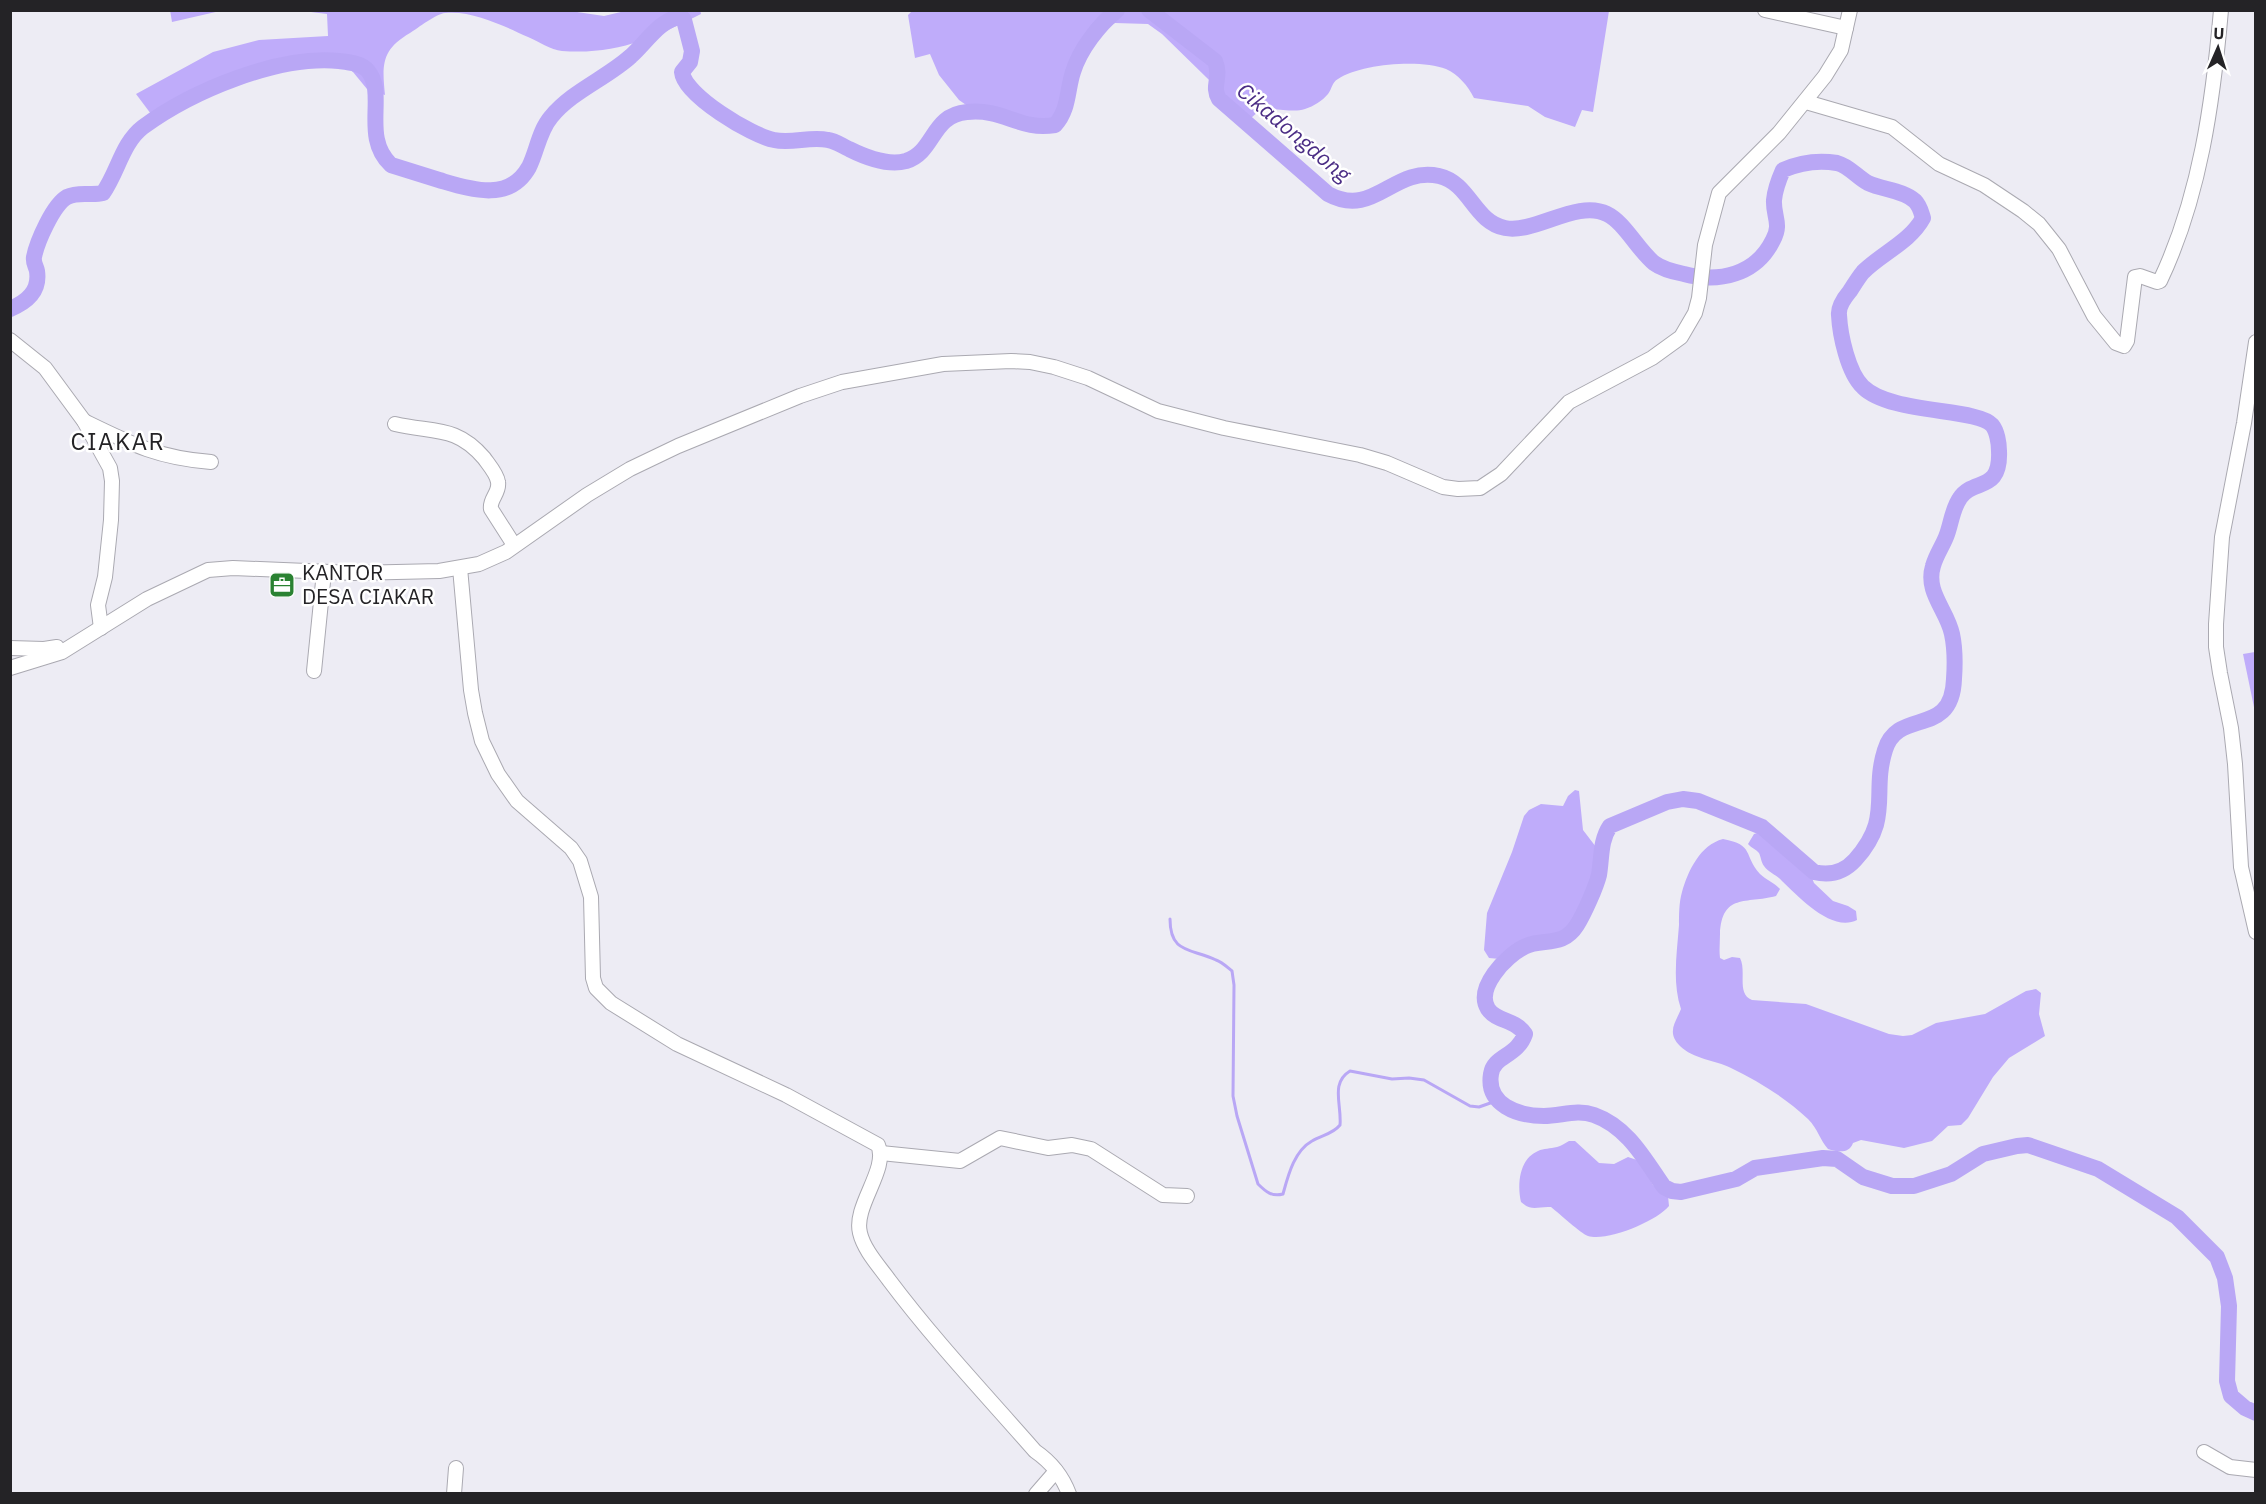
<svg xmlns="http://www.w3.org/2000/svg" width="2266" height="1504" font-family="'IBM Plex Sans',sans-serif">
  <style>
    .forest { fill: #bfacfa }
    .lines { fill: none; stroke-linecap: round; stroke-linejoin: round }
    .stream { stroke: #b9a7f5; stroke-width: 3 }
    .river { stroke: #b9a7f5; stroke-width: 16 }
    .minor-casing { stroke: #aaa9b1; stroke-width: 16 }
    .minor { stroke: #fff; stroke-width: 14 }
    .labels { text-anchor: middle; stroke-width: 5; stroke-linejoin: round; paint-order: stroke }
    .poi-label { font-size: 21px; fill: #242326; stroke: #fff; text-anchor: start }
    .water-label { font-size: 22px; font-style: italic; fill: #4b2d85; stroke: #fff }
    .quarter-label { font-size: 24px; letter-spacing: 1.5px; fill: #242326; stroke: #fff }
  </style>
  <rect width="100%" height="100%" fill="#edecf4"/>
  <g class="forest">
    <polygon points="170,10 220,10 220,11 172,22"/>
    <path d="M577 10V12L604 16 625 11 700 10 701 14C653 38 617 55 562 51 551 50 538 41 528 37 504 26 472 10 445 13 436 14 418 28 410 33 381 50 382 65 385 95L367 89 353 72 341 63C277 67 213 92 154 118L136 94 213 52 259 40 328 36 327 14 303 11Z"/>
    <path d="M913 10H1609V11L1593 112 1582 110 1575 127 1545 117 1528 106 1474 98C1468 86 1458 74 1446 69 1420 59 1360 64 1338 79 1332 82 1332 89 1328 94 1322 101 1314 106 1305 109 1287 115 1263 100 1250 120L1162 34 1148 24 1115 23 1083 43 1066 71 1065 107 1046 127H1016L969 107 959 100 939 75 930 54 915 58 908 15Z"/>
    <polygon points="2255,652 2256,652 2255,712 2243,654"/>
    <polygon points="1575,790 1579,791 1583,830 1596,847 1602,873 1599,895 1588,914 1577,918 1571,929 1547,939 1521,942 1500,959 1489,958 1484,950 1487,913 1512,852 1524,816 1529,810 1541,804 1563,806 1568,796"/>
    <path d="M1771 829 1802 852 1814 883 1833 901 1848 906 1856 911 1857 920C1832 933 1799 897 1782 881 1777 875 1769 873 1764 866 1761 862 1761 857 1759 853 1756 849 1751 848 1748 844L1754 834Z"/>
    <path d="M1723 839C1755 845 1743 855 1760 874 1766 880 1775 883 1780 889L1776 896C1746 904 1722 893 1720 934 1720 942 1719 950 1720 958L1724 960 1732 957 1740 958C1747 971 1736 994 1752 1000L1806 1004 1889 1034 1903 1036 1912 1035 1936 1023 1985 1014 2026 991 2036 989 2041 993 2039 1014 2045 1036 2009 1058 1993 1077 1968 1118 1961 1125 1948 1126 1932 1141 1904 1148 1861 1140 1853 1143C1849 1154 1838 1152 1828 1149 1820 1140 1818 1129 1808 1119 1786 1098 1758 1081 1731 1068 1715 1060 1693 1059 1680 1046 1666 1032 1676 1022 1681 1009 1672 982 1677 953 1679 925 1679 915 1679 902 1682 892 1688 871 1700 845 1723 839Z"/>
    <path d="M1569 1141H1575L1599 1163 1614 1164 1628 1157 1640 1161 1653 1185 1668 1196 1669 1206C1657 1221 1607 1242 1588 1236 1580 1233 1560 1214 1551 1207 1538 1206 1532 1212 1521 1202 1517 1185 1519 1159 1538 1151 1544 1148 1550 1149 1557 1147 1561 1146 1565 1143 1569 1141Z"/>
  </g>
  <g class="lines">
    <path class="stream" d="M1170 919C1170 954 1191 948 1216 960 1222 962 1227 967 1232 971L1234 985 1233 1096 1237 1116 1258 1184C1266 1192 1272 1197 1283 1194 1288 1176 1294 1151 1312 1141 1322 1135 1333 1134 1340 1125 1342 1105 1330 1083 1350 1071L1392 1079 1409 1078 1424 1080 1470 1106 1479 1107 1496 1101"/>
    <g class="river">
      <path d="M1149 10 1215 61C1222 78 1211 85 1219 99L1328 194C1374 219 1393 166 1439 176 1470 183 1474 222 1505 228 1535 234 1577 199 1607 214 1624 222 1638 250 1654 263 1662 269 1674 272 1684 274 1719 283 1756 275 1773 240 1782 224 1773 216 1774 200 1775 190 1779 179 1783 170 1799 163 1819 160 1837 163 1849 166 1857 177 1868 183 1883 190 1903 190 1915 201 1920 206 1921 212 1923 218 1910 242 1882 253 1863 272 1858 278 1854 285 1850 291 1845 297 1838 307 1839 315 1840 335 1848 373 1863 387 1890 414 1977 408 1992 425 1997 431 1999 443 1999 451 2001 493 1973 478 1960 498 1952 509 1951 525 1946 537 1942 547 1936 555 1933 566 1925 592 1947 610 1952 634 1955 648 1955 665 1954 679 1952 739 1898 707 1885 750 1871 794 1893 818 1855 860 1844 872 1830 876 1814 872L1762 827 1698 801 1683 799 1667 802 1610 826C1600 841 1602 857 1599 875 1596 887 1584 914 1577 925 1562 949 1542 937 1524 947 1506 956 1475 988 1488 1009 1497 1022 1515 1019 1525 1034 1517 1057 1494 1055 1491 1074 1486 1105 1518 1116 1544 1116 1561 1116 1577 1109 1594 1115 1628 1127 1645 1160 1664 1187L1672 1191 1681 1192 1736 1179 1755 1168 1823 1158 1837 1159 1863 1177 1892 1186H1914L1951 1174 1983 1154 2017 1146 2028 1145 2098 1169 2177 1217 2217 1257 2225 1278 2229 1306 2227 1381 2231 1396 2245 1408 2256 1413"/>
      <path d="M10 309C27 302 40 291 37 271 36 266 33 263 34 257 37 242 53 205 67 197 79 191 91 196 103 193 118 172 122 143 143 127 192 91 278 55 339 61 348 62 362 63 368 71 387 94 361 137 391 165 407 170 423 175 439 180 470 189 509 203 529 167 537 151 539 131 551 117 572 91 607 78 631 56 645 44 661 18 681 17L684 20 692 51 690 62 682 72C684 95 752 136 774 140 792 144 810 136 828 140 836 141 842 146 849 149 865 157 888 166 906 161 935 152 931 115 967 112 1004 108 1019 131 1055 125 1069 110 1067 90 1073 72 1080 49 1099 25 1117 10"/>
    </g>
    <g class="minor-casing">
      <g id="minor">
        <polyline points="1765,10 1846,28"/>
        <path d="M1806 102 1892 127 1939 164 1984 185 2023 211 2039 224 2059 249 2094 316 2116 343 2124 346 2127 341 2135 277 2140 276 2157 282 2160 281C2200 197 2213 102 2221 10"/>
        <polyline points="10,340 45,368 84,421 110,468 112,481 111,520 105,577 98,605 101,628"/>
        <polyline points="2256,342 2244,423 2222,537 2216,624 2216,647 2220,673 2231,728 2235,764 2241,867 2256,932"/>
        <path d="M84 421C131 444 158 458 211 462"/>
        <path d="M395 424C433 433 456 425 484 458 489 465 497 474 498 482 500 493 489 499 491 509L514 545"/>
        <path d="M460 568 471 690 475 713 482 741 498 774 517 801 571 848 580 861 591 897 593 978 596 988 611 1003 677 1044 786 1095 878 1145C889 1169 853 1206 860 1233 864 1250 879 1266 889 1280 934 1340 986 1395 1035 1451 1051 1462 1062 1475 1069 1494"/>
        <polyline points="10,648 44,649 57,647"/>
        <polyline points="10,668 62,652 147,599 208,570 233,568 354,573 439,571 479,564 506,552 587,495 630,469 678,446 800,396 842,382 943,364 1011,361 1030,362 1054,367 1088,378 1158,411 1224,428 1360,455 1387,463 1443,487 1458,489 1480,488 1501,474 1569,402 1652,358 1681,337 1695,313 1699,298 1705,245 1719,193 1779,133 1825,76 1841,50 1850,10"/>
        <polyline points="314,671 324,572"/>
        <polyline points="881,1153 960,1161 1000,1138 1048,1148 1072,1145 1091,1149 1163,1195 1187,1196"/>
        <polyline points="2204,1452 2230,1467 2256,1470"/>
        <polyline points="454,1494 456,1468"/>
        <polyline points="1036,1494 1056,1471"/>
      </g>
    </g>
    <use href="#minor" class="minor"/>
  </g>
  <defs>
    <g id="office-square" transform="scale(1.35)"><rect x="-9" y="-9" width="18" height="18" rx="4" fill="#2a8232" stroke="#fff"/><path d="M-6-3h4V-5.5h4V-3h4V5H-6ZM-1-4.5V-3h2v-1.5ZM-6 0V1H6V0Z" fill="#fff"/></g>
  </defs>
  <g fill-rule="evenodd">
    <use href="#office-square" x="282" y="585"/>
  </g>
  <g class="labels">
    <g class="poi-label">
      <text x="302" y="580">KANTOR<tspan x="302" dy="24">DESA CIAKAR</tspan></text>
    </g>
    <g class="water-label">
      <text transform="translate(1294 132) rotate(40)" y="8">Cikadongdong</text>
    </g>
    <g class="quarter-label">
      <text x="118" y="450">CIAKAR</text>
    </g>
  </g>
  <rect width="2266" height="1504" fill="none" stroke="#242326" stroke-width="24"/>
  <g transform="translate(2218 48) rotate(3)" stroke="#ffffff" stroke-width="4.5" paint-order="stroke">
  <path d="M0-4.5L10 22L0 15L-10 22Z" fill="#242326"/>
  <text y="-9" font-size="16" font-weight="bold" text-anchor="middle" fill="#242326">U</text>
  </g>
</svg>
